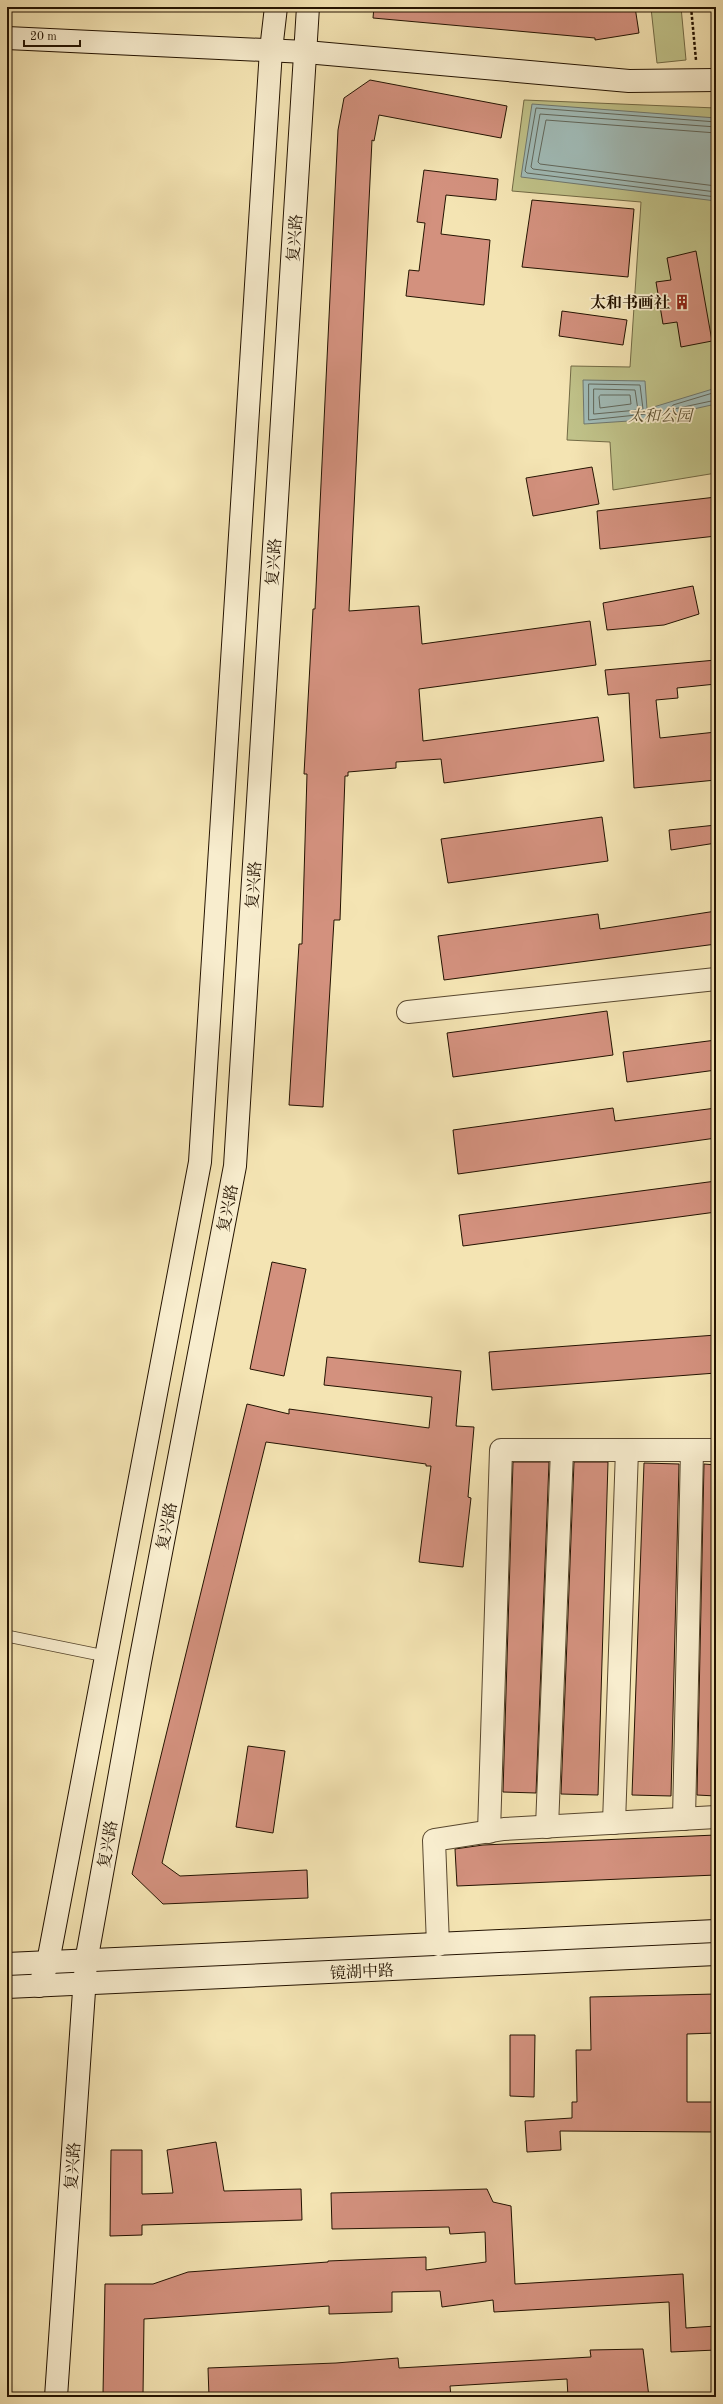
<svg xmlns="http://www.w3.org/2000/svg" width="723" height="2404" font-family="'Old Standard TT','Noto Serif SC',serif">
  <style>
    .green { fill: #c0c289; stroke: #726a45 }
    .water { fill: #a1bcb8; stroke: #6f786f }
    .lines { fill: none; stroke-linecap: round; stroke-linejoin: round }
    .shore { stroke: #62685c; stroke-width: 1 }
    .building { fill: #d3917e; stroke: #241301 }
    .lane-casing { stroke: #58472e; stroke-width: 13 }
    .street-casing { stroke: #58472e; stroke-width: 24 }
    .secondary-casing { stroke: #241301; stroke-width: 24 }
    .path { stroke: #241301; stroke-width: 2.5; stroke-dasharray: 3 2; stroke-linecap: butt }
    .lane { stroke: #f8edce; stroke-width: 11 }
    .street { stroke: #f8edce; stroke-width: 22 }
    .secondary { stroke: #f8edce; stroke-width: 22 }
    .labels { text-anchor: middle; stroke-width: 3.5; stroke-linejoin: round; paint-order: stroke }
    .street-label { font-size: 16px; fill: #241301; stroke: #f8edce }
    .poi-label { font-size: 16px; font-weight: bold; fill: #241301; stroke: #f8edce; text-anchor: end }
    .park-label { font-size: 16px; font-style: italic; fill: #5b5031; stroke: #f8edce }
  </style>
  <rect width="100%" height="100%" fill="#f4e4b3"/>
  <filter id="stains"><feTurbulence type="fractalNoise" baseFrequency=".005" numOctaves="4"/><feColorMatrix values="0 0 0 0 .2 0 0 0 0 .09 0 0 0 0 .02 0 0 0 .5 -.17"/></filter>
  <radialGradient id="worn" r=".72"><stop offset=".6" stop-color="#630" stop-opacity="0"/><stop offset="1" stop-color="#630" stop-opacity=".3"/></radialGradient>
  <g class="green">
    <polygon points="681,7 686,60 657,63 651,8"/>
    <polygon points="524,100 716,108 716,473 613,490 610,442 567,440 571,366 630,367 641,202 512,191"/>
  </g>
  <g class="water">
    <polygon points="532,104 716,118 716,201 521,177"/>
    <polygon points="583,380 645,381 647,409 716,388 716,404 644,420 584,424"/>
  </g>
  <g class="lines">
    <g class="shore">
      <polyline points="716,122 536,108 525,171 527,173 716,197"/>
      <polyline points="716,127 540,114 531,167 533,169 716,192"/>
      <polyline points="716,133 546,120 538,162 540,164 716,186"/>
      <polygon points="589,384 640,385 643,409 646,414 589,420"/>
      <polygon points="594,389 635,390 638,410 594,414"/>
      <polyline points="716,392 673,405 672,407 674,409 716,400"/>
      <polygon points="601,395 630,395 631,404 600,408 599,397"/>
    </g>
  </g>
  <g class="building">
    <polygon points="374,7 635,7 639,33 595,40 595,38 373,18"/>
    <polygon points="370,80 507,106 501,138 379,115 374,141 372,140 349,611 419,606 422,644 590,621 596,665 419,689 423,741 598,717 604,761 444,783 441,759 396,762 396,768 348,772 348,776 345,776 340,920 334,920 323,1107 289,1105 299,944 302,944 307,774 304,774 313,609 315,609 338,130 344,98"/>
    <polygon points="424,170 498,179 496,200 446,195 441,234 490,240 484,305 406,296 409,270 419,271 425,223 417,222"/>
    <polygon points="532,200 634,209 628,277 522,267"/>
    <polygon points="696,251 712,341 681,347 677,322 663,324 656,282 671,280 667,258"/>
    <polygon points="562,311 627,320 623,345 559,336"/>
    <polygon points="592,467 599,504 533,516 526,478"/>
    <polygon points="716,497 716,536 600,549 597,511"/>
    <polygon points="693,586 699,614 664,625 607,630 603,603"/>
    <polygon points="716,660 716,684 677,688 678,698 656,700 660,738 716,732 716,780 634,788 629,693 608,695 605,670"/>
    <polygon points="602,817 608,861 448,883 441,839"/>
    <polygon points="716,825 716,843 671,850 669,830"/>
    <polygon points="716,911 716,944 444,980 438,936 598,914 600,929"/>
    <polygon points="607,1011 613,1055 453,1077 447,1033"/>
    <polygon points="716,1040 716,1070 627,1082 623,1052"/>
    <polygon points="613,1108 615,1121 716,1108 716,1138 458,1174 453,1130"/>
    <polygon points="716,1181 716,1212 463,1246 459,1215"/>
    <polygon points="272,1262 306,1269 284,1376 250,1369"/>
    <polygon points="716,1335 716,1373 492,1390 489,1352"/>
    <polygon points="327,1357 461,1371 456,1426 474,1427 468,1497 471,1498 463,1567 419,1562 431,1466 426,1466 426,1464 266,1442 162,1863 180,1876 307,1870 308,1898 163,1904 132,1874 247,1404 289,1414 289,1409 429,1428 432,1397 324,1385"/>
    <polygon points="513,1462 549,1462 536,1793 503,1792"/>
    <polygon points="574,1462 608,1462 598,1795 561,1794"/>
    <polygon points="644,1463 679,1464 671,1796 632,1795"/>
    <polygon points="704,1464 716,1465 716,1796 697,1795"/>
    <polygon points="248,1746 285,1751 273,1833 236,1827"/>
    <polygon points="716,1835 716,1875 457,1886 455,1849 483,1845"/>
    <polygon points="716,1994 716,2033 687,2034 687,2102 716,2102 716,2132 560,2131 561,2150 527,2152 525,2121 572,2118 572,2102 577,2102 576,2050 591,2050 590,1997"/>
    <polygon points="510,2035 535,2035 534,2097 510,2096"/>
    <polygon points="216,2142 224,2191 301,2189 302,2220 142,2225 142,2235 110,2236 111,2150 142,2150 142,2194 173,2193 167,2150"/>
    <polygon points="487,2189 493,2202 511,2206 515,2284 683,2274 686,2328 716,2326 716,2350 671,2352 669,2302 494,2312 493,2300 442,2307 440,2291 392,2292 392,2312 329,2314 329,2306 144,2319 143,2395 103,2394 105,2284 153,2284 188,2272 328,2262 328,2261 426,2257 426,2270 486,2262 485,2232 450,2234 449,2227 332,2229 331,2193"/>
    <polygon points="643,2349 649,2397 568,2397 567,2379 450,2386 451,2397 209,2397 208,2368 336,2363 398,2358 399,2368 591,2357 590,2350"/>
  </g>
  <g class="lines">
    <g class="lane-casing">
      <polyline id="lane" points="7,1636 105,1656"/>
    </g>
    <g class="street-casing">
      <g id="street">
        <polyline points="408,1012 716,979"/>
        <polyline points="684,1819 692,1450"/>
        <polyline points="614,1823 627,1450"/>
        <polyline points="547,1827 562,1450"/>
        <polyline points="489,1832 501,1450 716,1450"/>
        <polyline points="438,1945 434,1840 504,1829 716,1817"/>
      </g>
    </g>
    <g class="secondary-casing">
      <g id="secondary">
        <polyline points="7,38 306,52 629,81 716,80"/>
        <polyline points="7,1964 716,1931"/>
        <polyline points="39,1986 48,1962 200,1162 271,50 276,7"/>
        <polyline points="7,1987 716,1954"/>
        <polyline points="56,2397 86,1962 140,1662 235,1166 308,7"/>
      </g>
    </g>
    <polyline class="path" points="691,7 696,60"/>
    <use href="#lane" class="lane"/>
    <use href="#street" class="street"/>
    <use href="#secondary" class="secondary"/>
  </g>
  <defs>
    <g id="building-bare" transform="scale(1.2)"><path d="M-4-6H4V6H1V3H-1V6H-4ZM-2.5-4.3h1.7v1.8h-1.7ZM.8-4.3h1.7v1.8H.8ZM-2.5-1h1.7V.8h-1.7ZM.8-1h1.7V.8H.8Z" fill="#8f2418" stroke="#f8edce" stroke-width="2.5" paint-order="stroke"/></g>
  </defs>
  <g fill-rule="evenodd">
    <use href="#building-bare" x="682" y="302"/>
  </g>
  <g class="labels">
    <g class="street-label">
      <text transform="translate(294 238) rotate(-86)" y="6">复兴路</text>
      <text transform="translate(273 562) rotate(-86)" y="6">复兴路</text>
      <text transform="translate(253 885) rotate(-86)" y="6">复兴路</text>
      <text transform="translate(227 1208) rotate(-79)" y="6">复兴路</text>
      <text transform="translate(166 1526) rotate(-79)" y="6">复兴路</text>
      <text transform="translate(107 1844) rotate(-80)" y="6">复兴路</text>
      <text transform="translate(362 1971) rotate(-3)" y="6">镜湖中路</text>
      <text transform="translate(72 2166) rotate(-86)" y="6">复兴路</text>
    </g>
    <g class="poi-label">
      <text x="670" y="308">太和书画社</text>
    </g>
    <g class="park-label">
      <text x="660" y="421">太和公园</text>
    </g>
  </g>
  <rect width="723" height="2404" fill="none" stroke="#f4e4b3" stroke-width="24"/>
  <rect x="8" y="8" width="707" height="2388" fill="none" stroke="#241301" stroke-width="2"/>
  <rect x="12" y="12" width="699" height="2380" fill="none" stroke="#241301"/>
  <path d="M24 40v6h56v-6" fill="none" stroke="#241301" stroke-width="2"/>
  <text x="30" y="40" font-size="12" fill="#241301" stroke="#f8edce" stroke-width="3" paint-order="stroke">20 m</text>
  <rect width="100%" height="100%" filter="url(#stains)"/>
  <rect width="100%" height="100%" fill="url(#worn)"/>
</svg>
